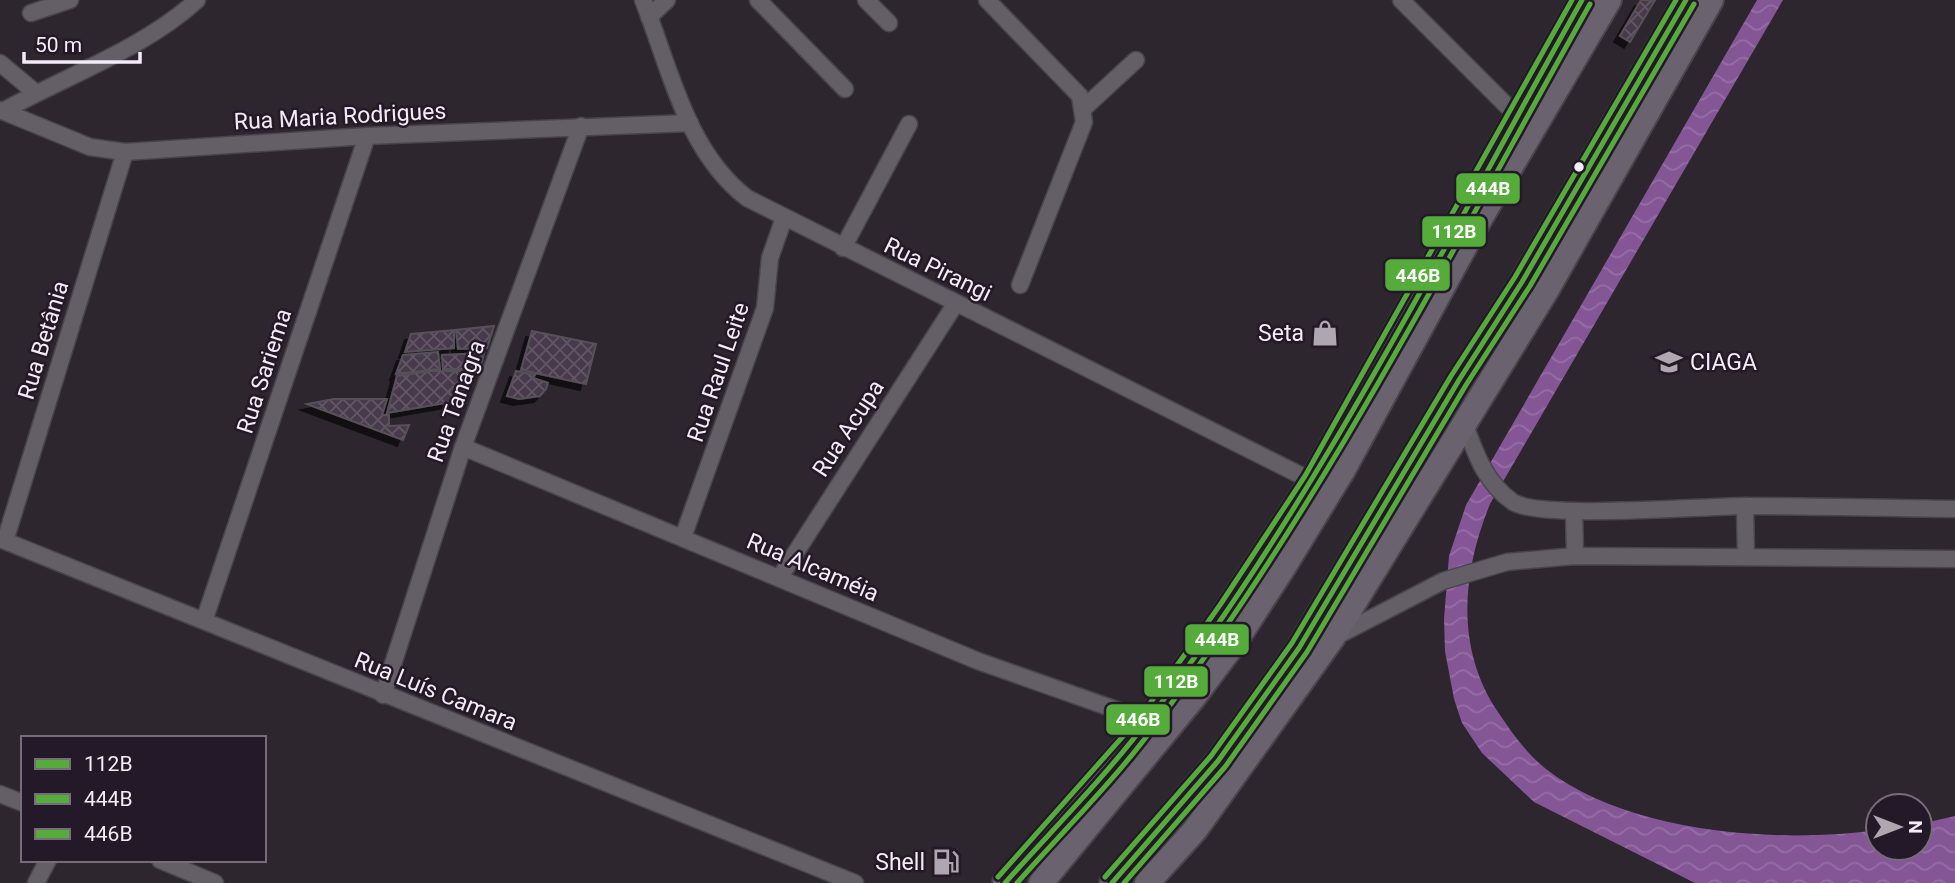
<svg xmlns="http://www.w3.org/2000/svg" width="1955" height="883" font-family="Roboto,sans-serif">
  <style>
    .water { fill: url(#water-waves) }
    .building { fill: url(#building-cross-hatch); stroke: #565158; stroke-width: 2; filter: url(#shadow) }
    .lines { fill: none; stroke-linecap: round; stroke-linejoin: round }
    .minor-casing { stroke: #49444b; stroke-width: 19 }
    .highway-casing { stroke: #49444b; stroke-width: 28 }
    .minor { stroke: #645f66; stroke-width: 16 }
    .highway { stroke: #6b626f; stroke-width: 24 }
    .bus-1-casing { stroke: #241928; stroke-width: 10 }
    .bus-2-casing { stroke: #241928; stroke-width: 10 }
    .bus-3-casing { stroke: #241928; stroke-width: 10 }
    .bus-1 { stroke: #55ac3b; stroke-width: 5 }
    .bus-2 { stroke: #55ac3b; stroke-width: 5 }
    .bus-3 { stroke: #55ac3b; stroke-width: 5 }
    .bus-dot { fill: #f3ebf6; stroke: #241928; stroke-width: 2.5 }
    .labels { text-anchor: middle; stroke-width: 5; stroke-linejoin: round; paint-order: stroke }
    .street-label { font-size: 23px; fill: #f3ebf6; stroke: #241928 }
    .poi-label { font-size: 23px; fill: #f3ebf6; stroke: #241928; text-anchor: end }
    .line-badge { stroke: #241928; stroke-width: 2.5 }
    .badge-label { font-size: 19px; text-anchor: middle; font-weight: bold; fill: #fff }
  </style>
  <defs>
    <pattern id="water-waves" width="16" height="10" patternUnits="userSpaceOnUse" patternTransform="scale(1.75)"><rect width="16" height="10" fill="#845696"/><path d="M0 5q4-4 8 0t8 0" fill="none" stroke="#966ea5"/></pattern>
    <pattern id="building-cross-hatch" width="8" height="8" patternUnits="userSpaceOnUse" patternTransform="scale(1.75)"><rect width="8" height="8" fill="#473a4b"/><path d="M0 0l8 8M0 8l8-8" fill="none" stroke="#625766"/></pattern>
    <filter id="shadow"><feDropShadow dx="-6" dy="6" stdDeviation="0" flood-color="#0009"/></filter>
  </defs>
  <rect width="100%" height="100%" fill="#2d262e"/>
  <path class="water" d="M1757 0H1783L1490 504C1462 573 1455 648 1498 712 1512 733 1526 753 1546 769 1628 833 1777 844 1878 830V848H1920V824L1955 816V883H1695L1534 802 1482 753 1462 723 1454 699 1445 651 1444 619 1449 556 1466 505Z"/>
  <g class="building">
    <polygon points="1641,0 1655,0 1630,42 1620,36"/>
    <polygon points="494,326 487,348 458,349 456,330"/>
    <polygon points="454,330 454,348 405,352 411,334"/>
    <polygon points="532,331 596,344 586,384 521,370"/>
    <polygon points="438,352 440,369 396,374 403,355"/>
    <polygon points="484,353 480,369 443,369 442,355"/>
    <polygon points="430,371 478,371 456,401 387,413 397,376"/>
    <polygon points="516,371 535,375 533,378 548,383 546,389 540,396 519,399 507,396"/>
    <polygon points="334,399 387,399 382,415 389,415 389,426 409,425 403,440 307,404"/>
  </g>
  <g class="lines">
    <g class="minor-casing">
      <g id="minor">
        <path d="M643 0C670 68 686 151 747 198L1312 481"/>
        <polyline points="758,0 845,89"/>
        <polyline points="866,0 889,23"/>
        <polyline points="987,0 1080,96 1084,122 1020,285"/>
        <polyline points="1401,0 1517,116"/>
        <polyline points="31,13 70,0"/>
        <polyline points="649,17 667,0"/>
        <polyline points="0,63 36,93"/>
        <polyline points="1084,108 1136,60"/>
        <polyline points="0,110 90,147 125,152 367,136 690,123"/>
        <path d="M3 111C66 76 145 48 197 0"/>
        <polyline points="843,248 909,124"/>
        <path d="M1464 422C1475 452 1485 483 1513 502 1541 520 1704 506 1747 506 1816 506 1886 508 1955 509"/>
        <polyline points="463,447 978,661 1148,721"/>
        <polyline points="1745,506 1746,556"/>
        <polyline points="1574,511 1575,556"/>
        <polyline points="683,537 765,308 770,258 784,218"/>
        <polyline points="0,539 855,883"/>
        <polyline points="5,541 125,152"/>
        <polyline points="780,577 956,303"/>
        <polyline points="204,621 367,136"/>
        <polyline points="1337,636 1443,581 1507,562 1575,556 1955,559"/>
        <polyline points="383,695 463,447 581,126"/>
        <polyline points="0,794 23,803"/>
        <polyline points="160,860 215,883"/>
        <polyline points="36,883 48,860"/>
      </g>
    </g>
    <g class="highway-casing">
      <g id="highway">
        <polyline points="1005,883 1148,721 1227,610 1312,481 1582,0"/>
        <polyline points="1041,883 1193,698 1235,642 1283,568 1343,470 1477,224 1609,0"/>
        <polyline points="1112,883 1218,761 1299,648 1459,380 1522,282 1686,0"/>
        <polyline points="1147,883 1195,830 1333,637 1546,291 1711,0"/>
      </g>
    </g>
    <use href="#minor" class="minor"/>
    <use href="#highway" class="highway"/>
    <g class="bus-1-casing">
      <g id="bus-1">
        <path d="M1005 883C1053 829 1105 777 1149 719 1319 497 1445 243 1582 0"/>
        <polyline points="1112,883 1218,761 1299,648 1459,380 1522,282 1686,0"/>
      </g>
    </g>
    <g class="bus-2-casing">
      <g id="bus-2">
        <path d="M1017 883C1063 831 1115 780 1156 724 1325 500 1453 248 1590 4"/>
        <polyline points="1124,883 1225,767 1307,652 1466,385 1530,286 1694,4"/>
      </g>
    </g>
    <g class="bus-3-casing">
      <g id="bus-3">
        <polyline points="998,877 1141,716 1220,605 1305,476 1572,0"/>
        <polyline points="1105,877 1211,756 1292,643 1451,376 1515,277 1676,0"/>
      </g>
    </g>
    <use href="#bus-1" class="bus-1"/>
    <use href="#bus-2" class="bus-2"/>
    <use href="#bus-3" class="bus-3"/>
  </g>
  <defs>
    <g id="shop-bare" transform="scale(2.1)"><path d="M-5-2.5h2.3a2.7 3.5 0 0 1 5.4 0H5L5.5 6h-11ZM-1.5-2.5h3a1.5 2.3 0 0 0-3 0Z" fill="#aea6b0" stroke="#241928" stroke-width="2.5" paint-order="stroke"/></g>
    <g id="university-bare" transform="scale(2.1)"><path d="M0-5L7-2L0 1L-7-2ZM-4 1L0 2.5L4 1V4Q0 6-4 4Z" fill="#aea6b0" stroke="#241928" stroke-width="2.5" paint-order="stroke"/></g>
    <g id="fuel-bare" transform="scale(2.1)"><path d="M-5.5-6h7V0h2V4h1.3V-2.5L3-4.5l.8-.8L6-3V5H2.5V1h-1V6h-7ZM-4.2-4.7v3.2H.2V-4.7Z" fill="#aea6b0" stroke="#241928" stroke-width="2.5" paint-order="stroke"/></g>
  </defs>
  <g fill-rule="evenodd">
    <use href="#shop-bare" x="1325" y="333"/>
    <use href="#university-bare" x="1669" y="362"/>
    <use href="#fuel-bare" x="946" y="862"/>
  </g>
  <circle class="bus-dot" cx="1579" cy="167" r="6"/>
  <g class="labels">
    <g class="street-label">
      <text transform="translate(340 116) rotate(-3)" y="8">Rua Maria Rodrigues</text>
      <text transform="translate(938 269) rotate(26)" y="8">Rua Pirangi</text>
      <text transform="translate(43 340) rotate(-73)" y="8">Rua Betânia</text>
      <text transform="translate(264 371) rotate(-72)" y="8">Rua Sariema</text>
      <text transform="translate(718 372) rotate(-71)" y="8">Rua Raul Leite</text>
      <text transform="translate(456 401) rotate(-70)" y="8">Rua Tanagra</text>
      <text transform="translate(848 428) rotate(-57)" y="8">Rua Acupa</text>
      <text transform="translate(813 567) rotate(23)" y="8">Rua Alcaméia</text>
      <text transform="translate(436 691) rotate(22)" y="8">Rua Luís Camara</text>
    </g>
    <g class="poi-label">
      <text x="1304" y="341">Seta</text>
      <text x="1690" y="370" text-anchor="start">CIAGA</text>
      <text x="925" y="870">Shell</text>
    </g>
  </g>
  <g class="line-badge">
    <rect x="1455" y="172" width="66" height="33" rx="7" fill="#55ac3b"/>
    <rect x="1421" y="215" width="66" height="33" rx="7" fill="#55ac3b"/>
    <rect x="1384" y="258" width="67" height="34" rx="7" fill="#55ac3b"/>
    <rect x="1184" y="623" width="66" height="33" rx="7" fill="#55ac3b"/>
    <rect x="1143" y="665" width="66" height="33" rx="7" fill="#55ac3b"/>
    <rect x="1105" y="703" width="66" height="33" rx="7" fill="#55ac3b"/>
  </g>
  <g class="badge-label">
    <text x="1488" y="195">444B</text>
    <text x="1454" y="238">112B</text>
    <text x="1418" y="282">446B</text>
    <text x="1217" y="646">444B</text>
    <text x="1176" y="688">112B</text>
    <text x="1138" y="726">446B</text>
  </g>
  <rect x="21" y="736" width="245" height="126" fill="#241928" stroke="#776d7a" stroke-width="2"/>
  <rect x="35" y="759" width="35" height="10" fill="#55ac3b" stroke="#776d7a" stroke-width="2"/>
  <text x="84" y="771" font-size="21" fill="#f3ebf6">112B</text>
  <rect x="35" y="794" width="35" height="10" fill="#55ac3b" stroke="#776d7a" stroke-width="2"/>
  <text x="84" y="806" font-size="21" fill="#f3ebf6">444B</text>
  <rect x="35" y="829" width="35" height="10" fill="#55ac3b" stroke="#776d7a" stroke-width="2"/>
  <text x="84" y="841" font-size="21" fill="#f3ebf6">446B</text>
  <g transform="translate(1899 827) rotate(90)"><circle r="33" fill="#241928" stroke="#776d7a" stroke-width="2"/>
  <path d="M0-5L12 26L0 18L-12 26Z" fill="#aea6b0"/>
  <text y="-10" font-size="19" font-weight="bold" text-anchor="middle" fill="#f3ebf6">N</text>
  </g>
  <path d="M24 52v10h116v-10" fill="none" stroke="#f3ebf6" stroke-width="3.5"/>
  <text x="35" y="52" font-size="21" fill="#f3ebf6" stroke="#241928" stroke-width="5" paint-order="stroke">50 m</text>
</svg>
